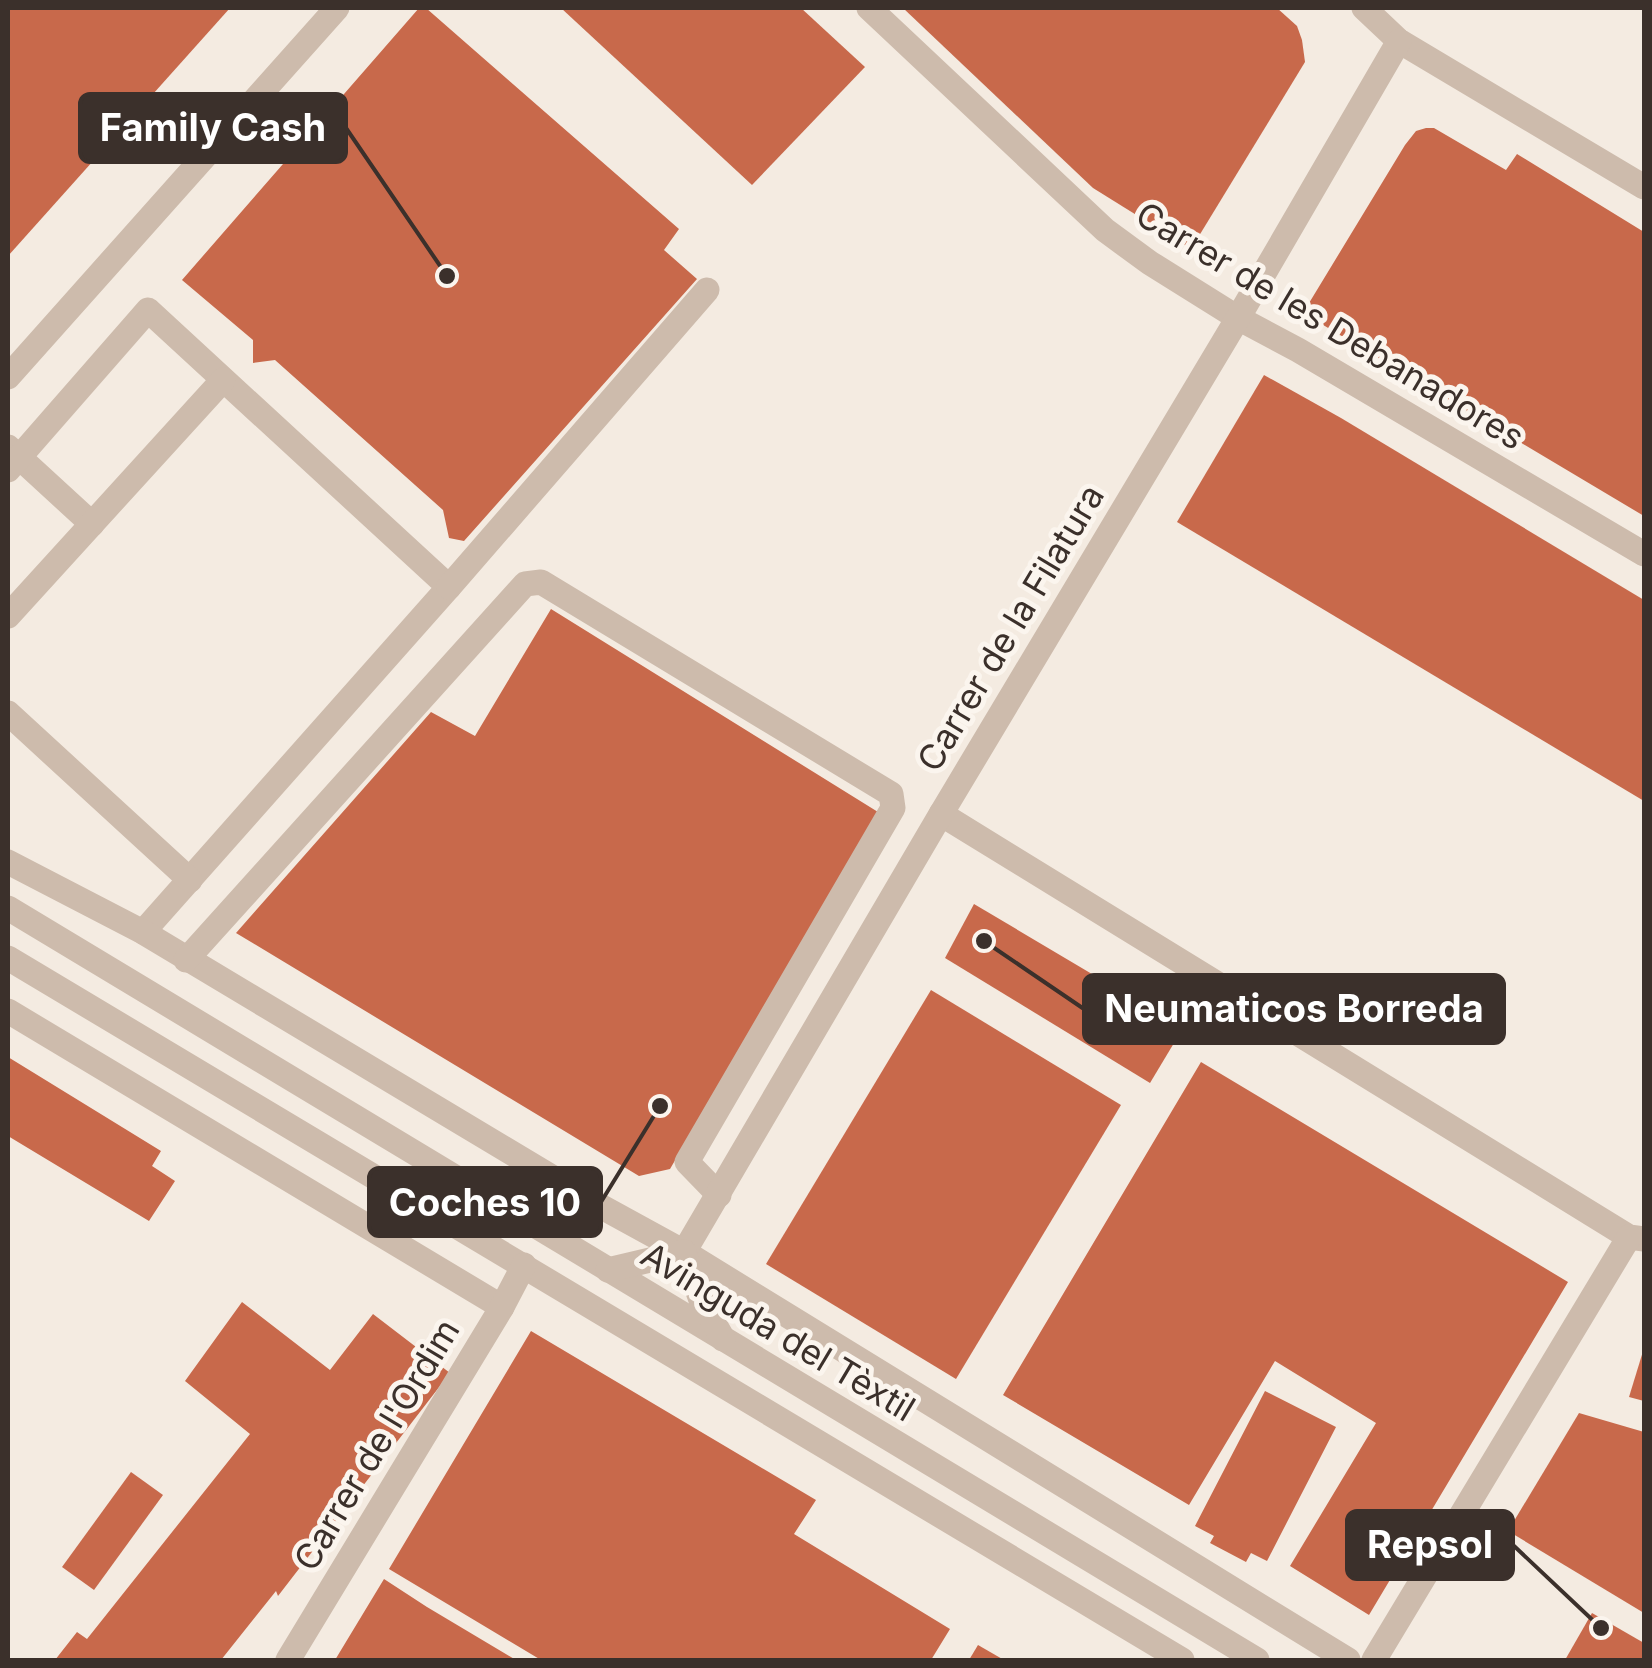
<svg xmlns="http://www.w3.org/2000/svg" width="1652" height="1668" font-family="Inter,sans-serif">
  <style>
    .building { fill: #c8694b }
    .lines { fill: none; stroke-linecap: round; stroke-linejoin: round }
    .minor { stroke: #cdbbac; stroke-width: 25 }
    .labels { text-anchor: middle; stroke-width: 10; stroke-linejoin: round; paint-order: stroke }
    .street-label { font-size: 35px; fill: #3b302b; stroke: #fbf5ee }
    .leader { fill: none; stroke: #3b302b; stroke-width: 4 }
    .callout-dot { fill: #3b302b; stroke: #fbf5ee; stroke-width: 4 }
    .callout { fill: #3b302b; stroke: #3b302b; stroke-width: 4 }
    .callout-label { font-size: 38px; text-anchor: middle; font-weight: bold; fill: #fff }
  </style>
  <rect width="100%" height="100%" fill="#f4ebe1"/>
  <g class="building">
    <polygon points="8,8 230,8 8,256"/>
    <polygon points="419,8 426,8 679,229 664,250 697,279 464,541 449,538 443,510 275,360 253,363 253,340 182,280"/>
    <polygon points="561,8 801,8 865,67 752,185"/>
    <polygon points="903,8 1277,8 1297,26 1302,40 1305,62 1191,249 1093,188"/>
    <polygon points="1426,128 1434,128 1506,170 1517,154 1644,232 1644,516 1303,313 1405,145 1416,131"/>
    <polygon points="1264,375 1341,418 1644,600 1644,801 1177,522"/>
    <polygon points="551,609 878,812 670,1169 639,1176 236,933 431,712 475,736"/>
    <polygon points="974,904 1183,1028 1150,1083 945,958"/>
    <polygon points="931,990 1121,1105 956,1379 766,1264"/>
    <polygon points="8,1057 161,1151 152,1166 175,1181 149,1221 8,1136"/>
    <polygon points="1201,1062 1568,1282 1369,1615 1290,1566 1376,1423 1275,1361 1189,1505 1003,1395"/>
    <polygon points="242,1302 330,1370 373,1314 450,1373 278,1596 276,1591 221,1660 55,1660 77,1632 87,1639 250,1434 185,1381"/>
    <polygon points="531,1331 816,1500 794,1534 950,1629 931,1660 541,1660 389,1569"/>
    <polygon points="1644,1348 1644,1401 1629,1397"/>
    <polygon points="1265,1391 1336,1427 1267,1561 1251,1553 1246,1562 1210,1543 1214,1536 1195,1526"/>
    <polygon points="1579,1413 1644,1432 1644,1613 1508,1531"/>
    <polygon points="131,1472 163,1495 94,1590 62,1567"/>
    <polygon points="384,1579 427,1607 516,1660 335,1660"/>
    <polygon points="1592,1613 1644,1643 1644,1660 1565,1660"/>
    <polygon points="978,1645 1004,1660 969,1660"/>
  </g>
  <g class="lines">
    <g class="minor">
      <polyline points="869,8 1105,230 1150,263 1238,318 1298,350 1644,554"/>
      <polyline points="1364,8 1399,41 1644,187"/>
      <polyline points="8,377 337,8"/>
      <polyline points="8,447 92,524"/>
      <polyline points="8,470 148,310 449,587 143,932"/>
      <polyline points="449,587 707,290"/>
      <polyline points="8,616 223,380"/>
      <polyline points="8,713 190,880"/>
      <polyline points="941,814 1629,1237 1644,1239"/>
      <polyline points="8,862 143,932 600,1206 684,1252 1348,1660"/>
      <polyline points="8,908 1257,1660"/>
      <polyline points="8,958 1182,1660"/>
      <polyline points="186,960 525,584 541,582 891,794 893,808 687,1162 719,1195"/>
      <polyline points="8,1011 502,1307"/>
      <polyline points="684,1252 941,814 1238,318 1399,41"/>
      <polyline points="684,1252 701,1300 723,1339"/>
      <polyline points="608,1270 684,1252"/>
      <polyline points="288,1660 502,1307 524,1265"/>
      <polyline points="1374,1660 1629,1237"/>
    </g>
  </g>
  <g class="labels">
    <g class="street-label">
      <text transform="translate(1330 326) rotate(31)" y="12">Carrer de les Debanadores</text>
      <text transform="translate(1011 628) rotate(-59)" y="12">Carrer de la Filatura</text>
      <text transform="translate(778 1332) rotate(31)" y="12">Avinguda del Tèxtil</text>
      <text transform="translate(377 1445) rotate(-59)" y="12">Carrer de l'Ordim</text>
    </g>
  </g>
  <path class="leader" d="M447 276L346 128M984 941L1084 1009M660 1106L601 1202M1601 1628L1513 1545"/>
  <g class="callout-dot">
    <circle cx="447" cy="276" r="10"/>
    <circle cx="984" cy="941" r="10"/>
    <circle cx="660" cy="1106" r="10"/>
    <circle cx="1601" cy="1628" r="10"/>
  </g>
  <g class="callout">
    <rect x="80" y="94" width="266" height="68" rx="10"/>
    <rect x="1084" y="975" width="420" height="68" rx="10"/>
    <rect x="369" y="1168" width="232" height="68" rx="10"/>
    <rect x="1347" y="1511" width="166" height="68" rx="10"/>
  </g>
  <g class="callout-label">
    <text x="213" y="141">Family Cash</text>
    <text x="1294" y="1022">Neumaticos Borreda</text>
    <text x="485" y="1216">Coches 10</text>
    <text x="1430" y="1558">Repsol</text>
  </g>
  <rect width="1652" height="1668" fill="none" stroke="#3b302b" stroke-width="20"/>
</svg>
